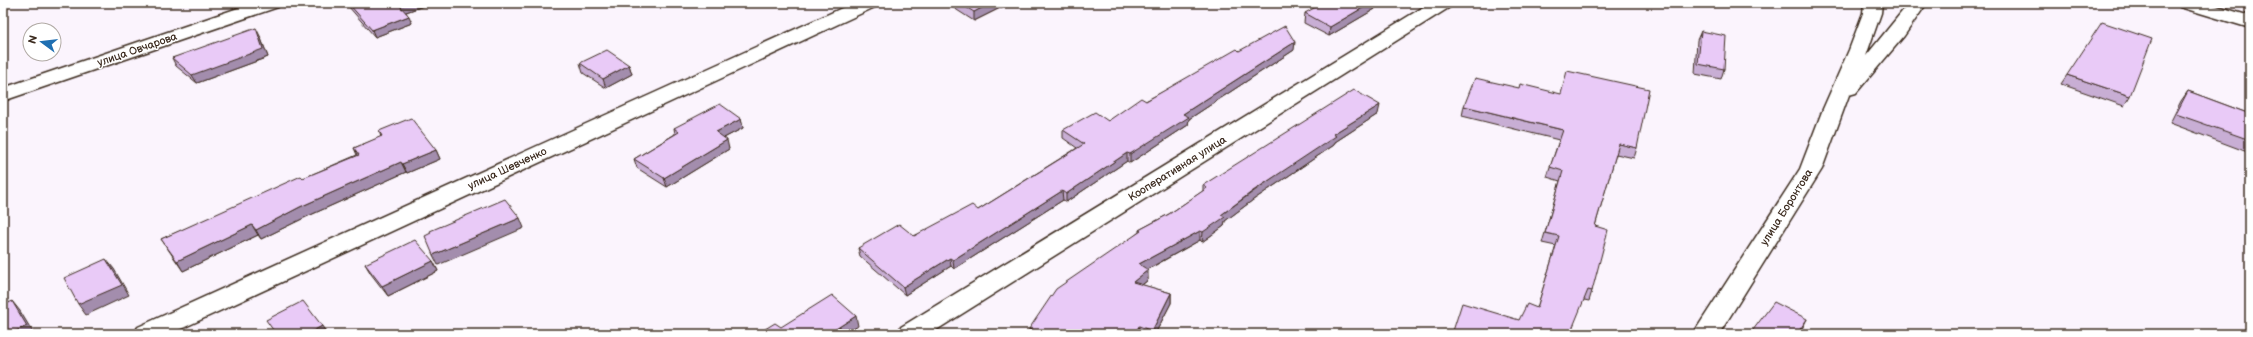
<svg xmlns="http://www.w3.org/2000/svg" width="2253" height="337" font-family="'Balsamiq Sans',sans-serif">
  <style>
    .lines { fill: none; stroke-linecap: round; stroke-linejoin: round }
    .minor-casing { stroke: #3b2a1e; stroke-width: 3 }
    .minor { fill: #fff; fill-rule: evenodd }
    .wall { fill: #c8aed4; stroke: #3b2a1e }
    .shaded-wall { fill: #a38dad; stroke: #3b2a1e }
    .building { fill: #e9caf7; stroke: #3b2a1e }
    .labels { text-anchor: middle; stroke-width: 3; stroke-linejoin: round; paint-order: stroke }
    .street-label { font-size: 11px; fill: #3b2a1e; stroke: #fff }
  </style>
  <rect width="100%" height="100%" fill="#fbf4fd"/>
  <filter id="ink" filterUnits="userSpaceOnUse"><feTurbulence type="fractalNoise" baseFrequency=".025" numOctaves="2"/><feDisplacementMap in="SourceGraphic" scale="8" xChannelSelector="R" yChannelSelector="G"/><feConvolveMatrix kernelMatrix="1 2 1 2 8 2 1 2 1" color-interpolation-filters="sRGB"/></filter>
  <g filter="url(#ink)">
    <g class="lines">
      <g class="minor-casing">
        <g id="minor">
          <polygon points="253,3 280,3 278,7 3,101 3,88"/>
          <polygon points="853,3 877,3 875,7 170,334 134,334 138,327"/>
          <polygon points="1430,3 1452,3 1450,7 930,334 897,334 901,327"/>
          <polygon points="1864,3 1882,3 1881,13 1866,56 1909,3 1927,3 1904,36 1856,93 1849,95 1822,169 1719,334 1693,334 1800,169 1823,109 1849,50 1863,13"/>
          <polygon points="2178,3 2207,3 2250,16 2250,28 2180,7"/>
        </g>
      </g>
      <use href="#minor" class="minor"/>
    </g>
    <g class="wall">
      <polygon points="347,3 432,3 406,12 412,23 375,37 348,6"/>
      <polygon points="946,3 1010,3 974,21"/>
      <polygon points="1375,9 1329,36 1304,23 1305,13"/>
      <polygon points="1701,31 1724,69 1721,79 1695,74 1697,40"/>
      <polygon points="260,36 268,57 197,83 176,66 172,58"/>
      <polygon points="1294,50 1189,119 1188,125 1130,163 1127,161 1066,202 1063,200 954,269 951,266 905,295 860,256 858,248 914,236 978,210 1077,148 1063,138 1063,130 1108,121 1239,51"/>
      <polygon points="580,63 629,65 632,74 606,88 583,73"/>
      <polygon points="2067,75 2130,96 2124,106 2061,84"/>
      <polygon points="2188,91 2250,114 2250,153 2170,123 2181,101"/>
      <polygon points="1464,106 1637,148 1634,158 1616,154 1595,226 1592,291 1589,301 1584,300 1519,320 1537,308 1556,246 1542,243 1560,181 1547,177 1559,140 1462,116"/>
      <polygon points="1378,114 1335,142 1334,145 1253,200 1225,221 1224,226 1202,242 1200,240 1147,270 1148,280 1142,285 1171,293 1171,303 1155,334 1029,334 1029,329 1139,232 1139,230 1169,214 1203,191 1203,185"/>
      <polygon points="741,119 743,128 724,138 729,149 667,187 637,168 634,159 675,134 674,128"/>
      <polygon points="379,131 436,150 440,159 407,173 406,172 306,217 261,239 258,235 183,271 161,239 357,155 354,148 381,137"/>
      <polygon points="433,261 438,271 388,296 371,274 365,264"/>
    </g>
    <g class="shaded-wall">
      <polygon points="408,3 432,3 403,13 400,6"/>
      <polygon points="991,3 1010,3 974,21 974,12"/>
      <polygon points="1371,3 1376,3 1375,9 1329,36 1330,27"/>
      <polygon points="409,16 412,23 375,37 372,30"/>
      <polygon points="256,28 260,36 268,57 197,83 192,75"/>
      <polygon points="1295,42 1294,50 1189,119 1188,125 1130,163 1130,154 1183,114"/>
      <polygon points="629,65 632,74 606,88 603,79"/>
      <polygon points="1380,105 1378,114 1335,142 1334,145 1253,200 1225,221 1224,226 1202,242 1203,232 1221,215 1333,134"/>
      <polygon points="741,119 743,128 718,141 716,132"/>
      <polygon points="727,140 729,149 667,187 664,178"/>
      <polygon points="436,150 440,159 407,173 402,164"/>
      <polygon points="1127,153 1127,161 1066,202 1066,194"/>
      <polygon points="401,162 406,172 306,217 261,239 256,230 300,207"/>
      <polygon points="1062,191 1063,200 954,269 953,260"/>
      <polygon points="520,218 524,228 438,265 433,255"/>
      <polygon points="252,225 258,235 183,271 177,261"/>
      <polygon points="1200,231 1200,240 1139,274 1139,264"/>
      <polygon points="950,258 951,266 905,295 903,287"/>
      <polygon points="106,259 114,269 129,295 86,315 78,304"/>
      <polygon points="433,261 438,271 388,296 382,286"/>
      <polygon points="1148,270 1148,280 1133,292 1133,282"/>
      <polygon points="1171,293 1171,303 1155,334 1152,334 1152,331"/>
      <polygon points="12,301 20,311 34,334 9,334"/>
      <polygon points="856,316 858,326 846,334 828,334"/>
      <polygon points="1807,319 1802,329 1799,334 1797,334"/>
      <polygon points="322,326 327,334 307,334"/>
      <polygon points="1139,326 1139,334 1135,334"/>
    </g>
    <g class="building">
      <polygon points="348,3 408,3 400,6 409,16 372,30"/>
      <polygon points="959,3 991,3 974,12"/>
      <polygon points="1323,3 1371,3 1330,27 1305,13"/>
      <polygon points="2102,22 2152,39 2130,96 2067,75"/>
      <polygon points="1285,26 1295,42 1183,114 1189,117 1130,154 1127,153 1066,194 1062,191 953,260 950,258 903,287 858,248 899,224 914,236 972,205 978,210 1084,144 1063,130 1095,112 1108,121 1141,98 1146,101 1237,49 1239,51"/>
      <polygon points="256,28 263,49 192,75 172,58"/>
      <polygon points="1701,31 1726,36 1724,69 1698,64"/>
      <polygon points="607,50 629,65 603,79 580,63"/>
      <polygon points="1567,71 1649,89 1637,148 1619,144 1595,226 1608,230 1592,291 1588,290 1570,334 1452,334 1462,303 1519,320 1527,304 1537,308 1559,236 1545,233 1563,171 1550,167 1563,130 1464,106 1475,78 1519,88 1520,84 1561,94"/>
      <polygon points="1354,90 1380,105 1333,134 1336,136 1253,191 1221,215 1225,217 1203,232 1200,231 1139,264 1148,270 1133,282 1171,293 1152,331 1139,326 1135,334 1043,334 1029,329 1056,289 1141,231 1139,230 1169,214 1207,188 1203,185"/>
      <polygon points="2188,91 2250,114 2250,140 2176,114"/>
      <polygon points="720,104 741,119 716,132 727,140 664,178 634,159 679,132 674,128"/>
      <polygon points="411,118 436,150 402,164 401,162 300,207 256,230 252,225 177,261 161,239 301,176 303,178 359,155 354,148 382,136 379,131"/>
      <polygon points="505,199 520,218 433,255 425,236 431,233 430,231"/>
      <polygon points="415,240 433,261 382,286 365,264"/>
      <polygon points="106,259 122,285 78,304 64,278"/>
      <polygon points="832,295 856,316 828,334 757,334 775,323 781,327"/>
      <polygon points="7,298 9,303 12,301 27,326 9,334 3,334 3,300"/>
      <polygon points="303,301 322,326 307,334 276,334 266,320"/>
      <polygon points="1774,302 1807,319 1797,334 1750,334"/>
      <polygon points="1418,332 1425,334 1417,334"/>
    </g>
  </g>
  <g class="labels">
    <g class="street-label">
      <text transform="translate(137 49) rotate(-19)" y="4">улица Овчарова</text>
      <text transform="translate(507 168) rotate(-25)" y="4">улица Шевченко</text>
      <text transform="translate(1177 168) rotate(-32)" y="4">Кооперативная улица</text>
      <text transform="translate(1786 207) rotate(-58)" y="4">улица Боронтова</text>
    </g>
  </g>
  <rect width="2253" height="337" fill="none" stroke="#fff" stroke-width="16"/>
  <rect x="8" y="8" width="2237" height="321" fill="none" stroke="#3b2a1e" stroke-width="1.5" filter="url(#ink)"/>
  <g transform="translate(42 42) rotate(285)"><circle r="19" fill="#ffffff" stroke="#b1aaa5"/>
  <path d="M0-3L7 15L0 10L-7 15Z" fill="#1f6fb2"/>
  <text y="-6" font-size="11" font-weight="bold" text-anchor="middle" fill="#3b2a1e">N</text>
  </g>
</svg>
